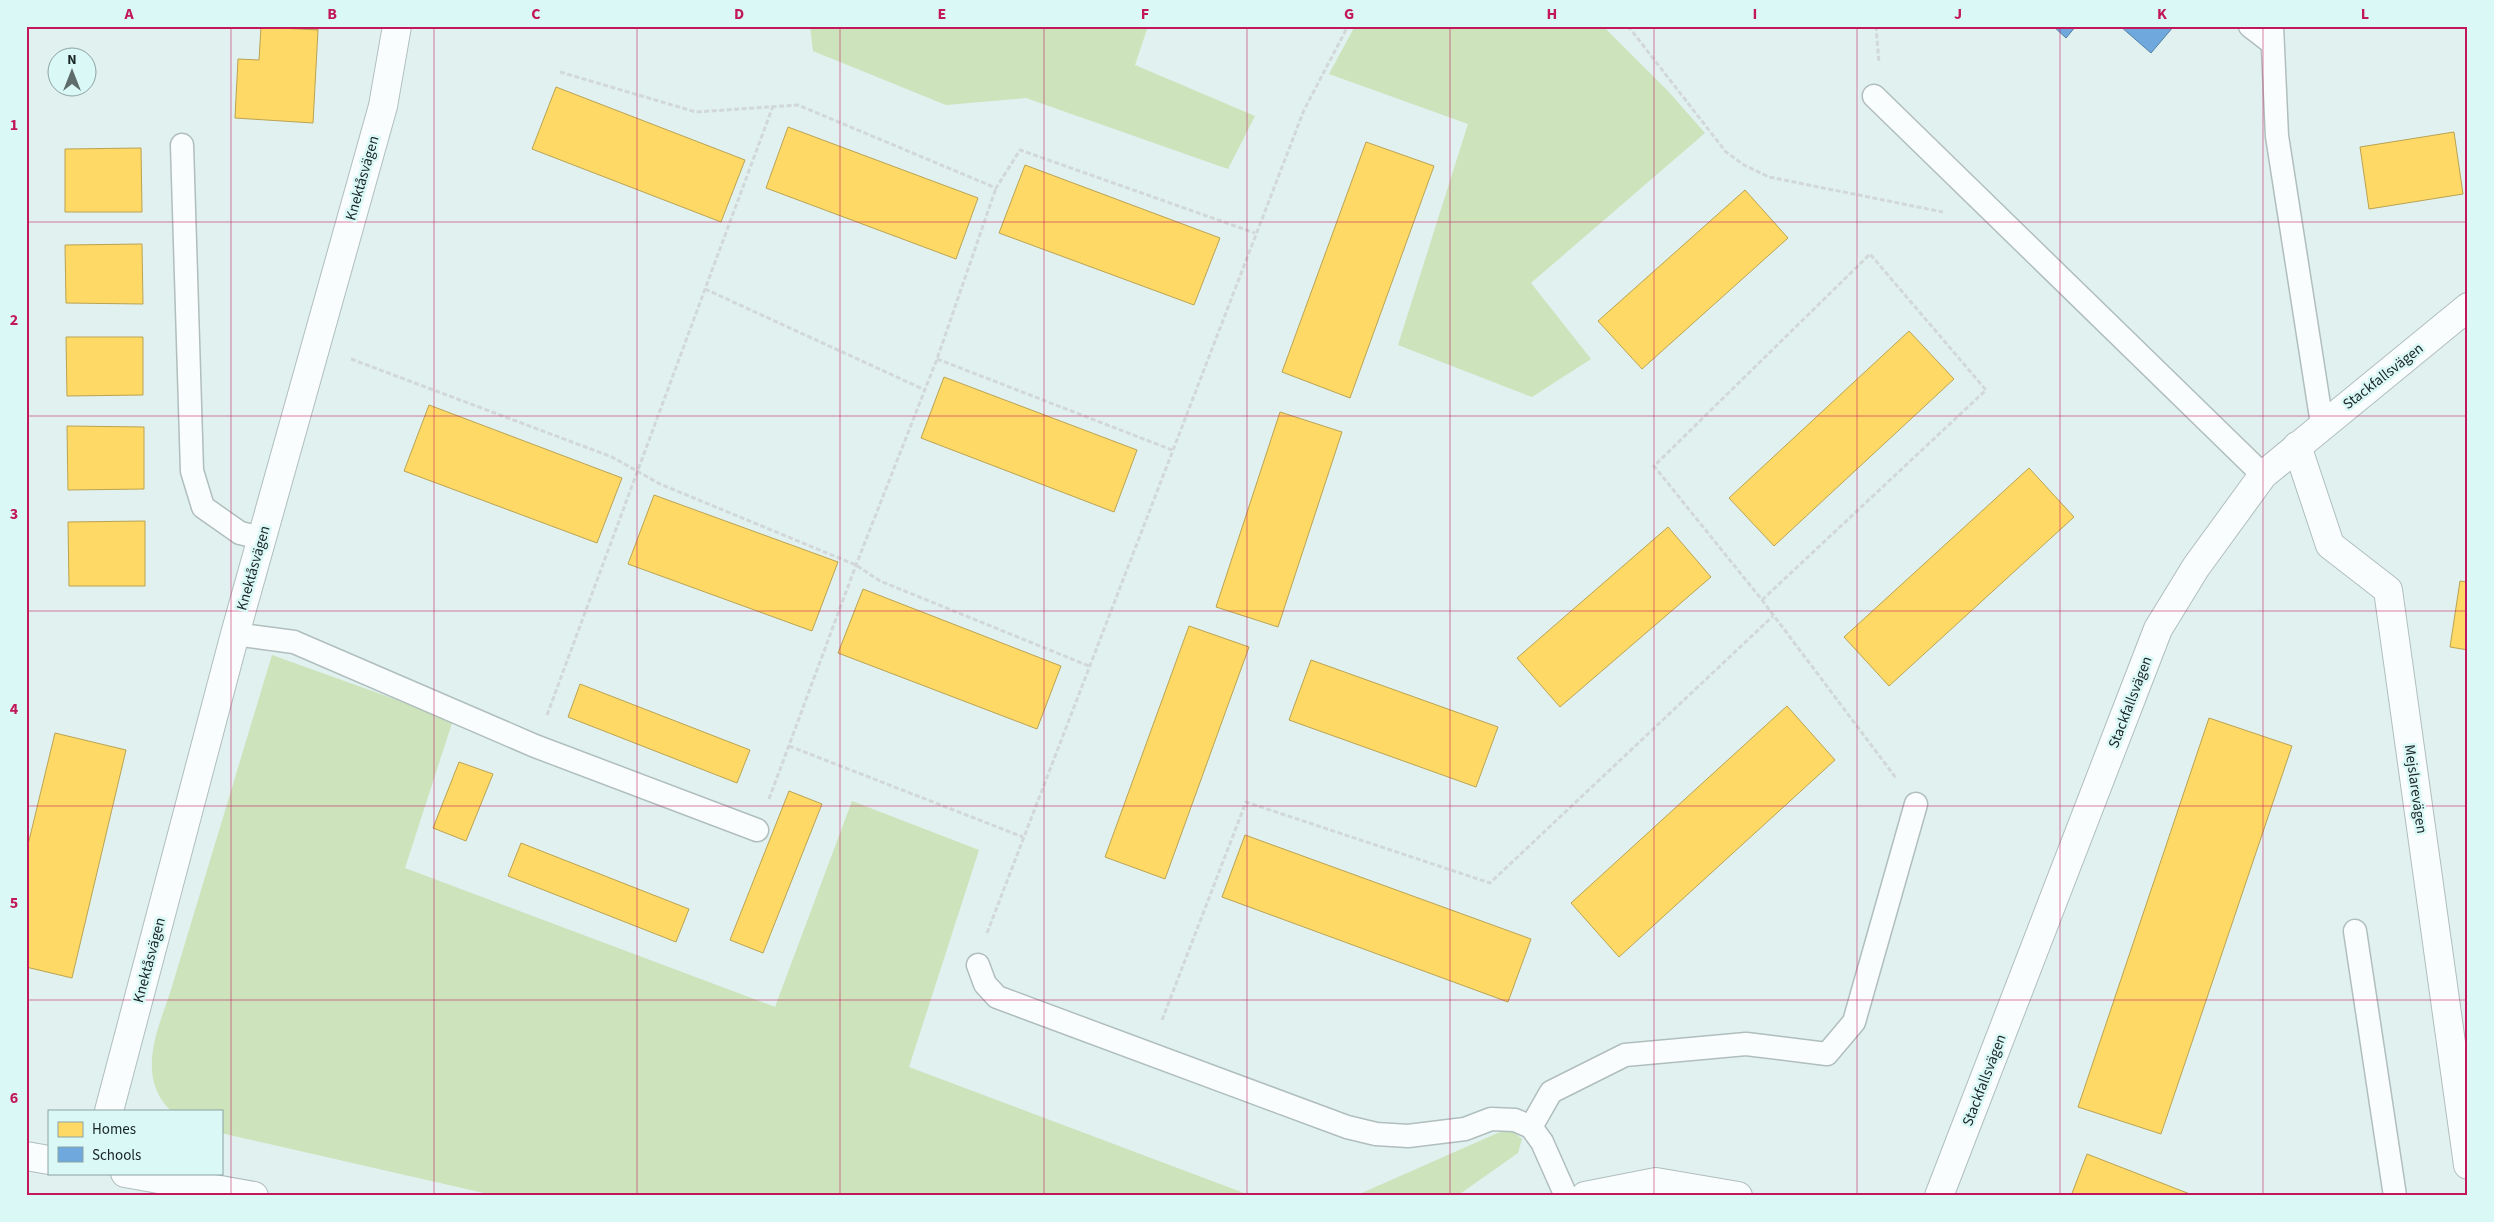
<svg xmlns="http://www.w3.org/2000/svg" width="2494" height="1222" font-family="'Source Sans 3',sans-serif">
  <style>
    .green { fill: #cce3bb }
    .homes { fill: #ffd966; stroke: #baa352 }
    .schools { fill: #6fa8dc; stroke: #5580a4 }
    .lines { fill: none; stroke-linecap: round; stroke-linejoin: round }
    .service-casing { stroke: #b0bebd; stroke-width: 25 }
    .minor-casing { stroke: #b0bebd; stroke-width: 30 }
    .path { stroke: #d2d8d7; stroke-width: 3; stroke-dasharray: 5 2.5; stroke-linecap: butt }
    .service { stroke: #fafdfd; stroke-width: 22 }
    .minor { stroke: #fafdfd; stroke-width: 28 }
    .grid { fill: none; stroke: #c2185b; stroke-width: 1; stroke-opacity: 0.55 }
    .labels { text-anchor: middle; stroke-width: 5; stroke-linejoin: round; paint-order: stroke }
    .street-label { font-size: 15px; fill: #182423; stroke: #d9f8f6 }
    .neatline { fill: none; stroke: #c2185b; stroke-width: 2 }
    .grid-label { font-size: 16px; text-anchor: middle; font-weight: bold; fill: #c2185b }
  </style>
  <rect width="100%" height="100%" fill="#e0f1f0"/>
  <g class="green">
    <polygon points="810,26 1148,26 1135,65 1255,116 1228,169 1026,98 946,105 813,51"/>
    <polygon points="1355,26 1603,26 1667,90 1705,133 1531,283 1591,359 1532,397 1398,345 1468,124 1329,74"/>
    <path d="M272 655 453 720 405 868 775 1007 852 801 979 850 909 1067 1252 1196H497L221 1133V1111H171C136 1077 157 1031 170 993Z"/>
    <polygon points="1509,1128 1522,1139 1518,1153 1457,1196 1355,1196"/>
  </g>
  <g class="homes">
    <polygon points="254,26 318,26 318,30"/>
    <polygon points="261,27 318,30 313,123 235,118 238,59 259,60"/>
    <polygon points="556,87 745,160 721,222 532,149"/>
    <polygon points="788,127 978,198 956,259 766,188"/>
    <polygon points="2454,132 2463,194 2369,209 2360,147"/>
    <polygon points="1366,142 1434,166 1350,398 1282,372"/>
    <polygon points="141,148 142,212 65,212 65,149"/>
    <polygon points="1025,165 1220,238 1194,305 999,233"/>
    <polygon points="1745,190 1788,238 1642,369 1598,321"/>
    <polygon points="142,244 143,304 66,303 65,245"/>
    <polygon points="1909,331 1954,379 1774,546 1729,498"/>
    <polygon points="66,337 143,337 143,395 67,396"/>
    <polygon points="944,377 1137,450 1114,512 921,438"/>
    <polygon points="429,405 622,478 597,543 404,471"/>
    <polygon points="1280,412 1342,432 1278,627 1216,607"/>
    <polygon points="67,426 144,427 144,489 68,490"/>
    <polygon points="2029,468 2074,517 1889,686 1844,637"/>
    <polygon points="654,495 838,562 812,631 628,564"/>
    <polygon points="145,521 145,586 69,586 68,522"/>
    <polygon points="1668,527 1711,577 1560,707 1517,658"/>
    <polygon points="2460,581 2468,582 2468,650 2450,647"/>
    <polygon points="863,589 1061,666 1037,729 838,653"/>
    <polygon points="1189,626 1249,647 1165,879 1105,857"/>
    <polygon points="1311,660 1498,727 1476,787 1289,720"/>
    <polygon points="580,684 750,750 737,783 568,717"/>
    <polygon points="1787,706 1835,760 1619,957 1571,903"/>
    <polygon points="2209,718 2292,746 2161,1134 2078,1107"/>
    <polygon points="55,733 126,750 72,978 26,967 26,853"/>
    <polygon points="459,762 493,774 466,841 433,828"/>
    <polygon points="789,791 822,804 763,953 730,940"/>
    <polygon points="1245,835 1531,939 1508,1002 1222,897"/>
    <polygon points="521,843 689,909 676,942 508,876"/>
    <polygon points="2087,1154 2195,1196 2071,1196"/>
  </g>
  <g class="schools">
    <polygon points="2053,26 2076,26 2066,38"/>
    <polygon points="2120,26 2174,26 2151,53"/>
  </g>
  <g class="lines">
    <g class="service-casing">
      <g id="service">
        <polyline points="2250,26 2272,43"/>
        <polyline points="2272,26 2277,136 2322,424"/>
        <polyline points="1874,96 2263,475"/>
        <polyline points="182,145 192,471 203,507 240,533 262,538"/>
        <polyline points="235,634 294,642 535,746 757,830"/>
        <polyline points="2355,931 2395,1196"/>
        <polyline points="978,965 985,984 997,997 1347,1127 1376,1134 1408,1136 1465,1129 1491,1119 1515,1120 1531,1127 1542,1142 1566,1196"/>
        <polyline points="1531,1127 1551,1092 1625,1055 1746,1044 1827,1054 1854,1022 1916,804"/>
      </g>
    </g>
    <g class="minor-casing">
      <g id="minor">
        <polyline points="2297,446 2330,545 2388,590 2468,1165"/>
        <polyline points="109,1111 235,634 383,106 397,26"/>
        <polyline points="26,1156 49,1160"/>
        <polyline points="125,1173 254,1196"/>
        <polyline points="1585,1196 1656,1182 1738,1196"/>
        <polyline points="1939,1196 2158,629 2196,567 2263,475 2468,307"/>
      </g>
    </g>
    <g class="path">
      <polyline points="1628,26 1726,152 1744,165 1769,177 1943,212"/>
      <polyline points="1876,26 1879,63"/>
      <polyline points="560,72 696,112 798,105 996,188 1020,150 1255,233"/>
      <polyline points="705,289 925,390"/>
      <polyline points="351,359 612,457 660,484 856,565 880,581 1089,666"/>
      <polyline points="937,359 1172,450"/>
      <polyline points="1762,600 1986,390 1870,254 1654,466 1762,600 1896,778"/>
      <polyline points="547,715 773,106"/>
      <polyline points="789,746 1023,837"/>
      <polyline points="769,799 856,565 937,359 996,188"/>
      <polyline points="987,933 1304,110 1348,26"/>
      <polyline points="1162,1020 1246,802 1490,883 1773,616"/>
    </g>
    <use href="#service" class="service"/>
    <use href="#minor" class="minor"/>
  </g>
  <path class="grid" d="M231 26V1196M434 26V1196M637 26V1196M840 26V1196M1044 26V1196M1247 26V1196M1450 26V1196M1654 26V1196M1857 26V1196M2060 26V1196M2263 26V1196M26 222H2468M26 416H2468M26 611H2468M26 806H2468M26 1000H2468"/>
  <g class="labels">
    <g class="street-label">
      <text transform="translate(362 178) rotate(-74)" y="5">Knektåsvägen</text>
      <text transform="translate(2383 376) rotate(-38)" y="5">Stackfallsvägen</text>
      <text transform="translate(253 568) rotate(-74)" y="5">Knektåsvägen</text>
      <text transform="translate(2130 702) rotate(-69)" y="5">Stackfallsvägen</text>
      <text transform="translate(2416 789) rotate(82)" y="5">Mejslarevägen</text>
      <text transform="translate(149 960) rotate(-75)" y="5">Knektåsvägen</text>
      <text transform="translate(1984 1080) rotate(-69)" y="5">Stackfallsvägen</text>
    </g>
  </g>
  <rect width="2494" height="1222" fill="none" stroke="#d9f8f6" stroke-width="55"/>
  <rect x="48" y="1110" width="175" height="65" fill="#d9f8f6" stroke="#8ca3a2"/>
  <rect x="58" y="1122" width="25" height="15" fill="#ffd966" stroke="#8ca3a2"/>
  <text x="92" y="1134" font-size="15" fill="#182423">Homes</text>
  <rect x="58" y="1147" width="25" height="15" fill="#6fa8dc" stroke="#8ca3a2"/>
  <text x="92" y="1160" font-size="15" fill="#182423">Schools</text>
  <g transform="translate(72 72)"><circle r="24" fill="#d9f8f6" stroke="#8ca3a2"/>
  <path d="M0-4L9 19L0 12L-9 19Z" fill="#5e6c6b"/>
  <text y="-8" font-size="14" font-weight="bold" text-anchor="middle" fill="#182423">N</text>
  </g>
  <rect x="28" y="28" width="2438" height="1166" class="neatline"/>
  <g class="grid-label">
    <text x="129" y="19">A</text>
    <text x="332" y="19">B</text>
    <text x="536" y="19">C</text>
    <text x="739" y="19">D</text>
    <text x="942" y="19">E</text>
    <text x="1145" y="19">F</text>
    <text x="1349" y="19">G</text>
    <text x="1552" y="19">H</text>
    <text x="1755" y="19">I</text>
    <text x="1958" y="19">J</text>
    <text x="2162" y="19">K</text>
    <text x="2365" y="19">L</text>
    <text x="14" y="130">1</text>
    <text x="14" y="325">2</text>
    <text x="14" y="519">3</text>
    <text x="14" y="714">4</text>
    <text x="14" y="908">5</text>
    <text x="14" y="1103">6</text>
  </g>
</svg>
